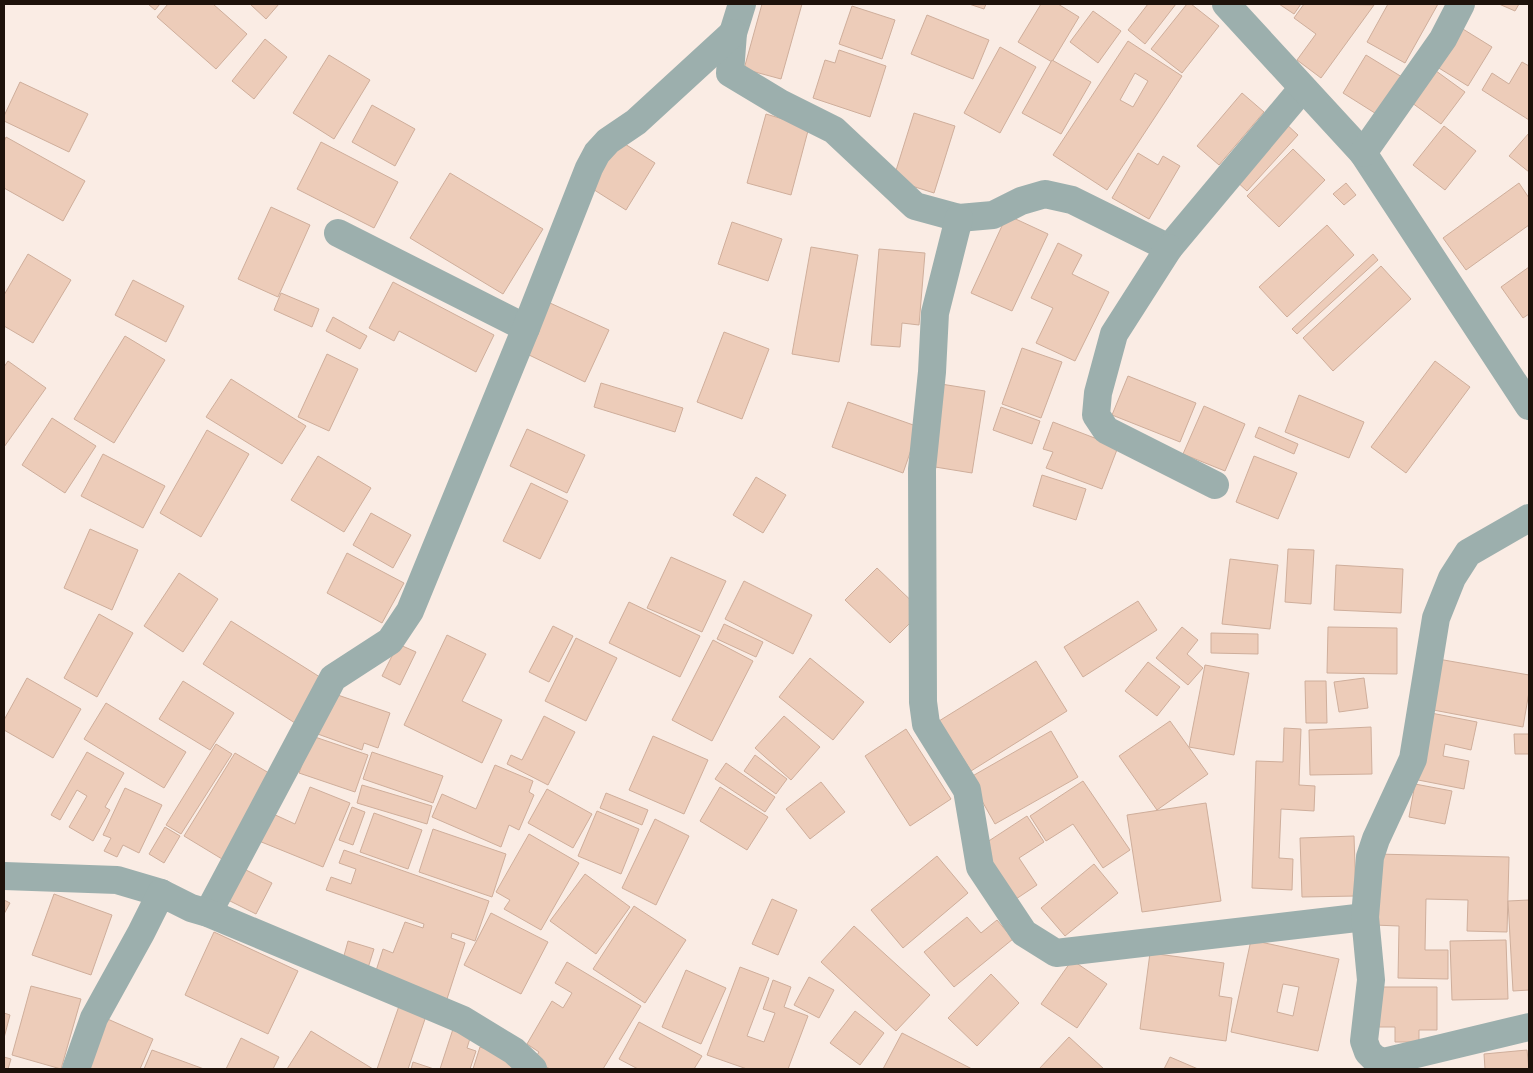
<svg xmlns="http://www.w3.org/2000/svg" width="1533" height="1073" font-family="'Archivo Narrow',sans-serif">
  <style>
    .building { fill: #edccb9; stroke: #cfae9b; fill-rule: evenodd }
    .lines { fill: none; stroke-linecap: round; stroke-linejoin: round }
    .minor { stroke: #9cafad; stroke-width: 28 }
  </style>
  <rect width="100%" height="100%" fill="#faece4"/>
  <g class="building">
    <polygon points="148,4 160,4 155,10"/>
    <polygon points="168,4 213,4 247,34 216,69 157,17"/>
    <polygon points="250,4 279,4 266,19"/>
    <polygon points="762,4 802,4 781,79 744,69"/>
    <polygon points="969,4 986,4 984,9"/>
    <polygon points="1041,4 1058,4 1079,17 1052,62 1018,42"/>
    <polygon points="1148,4 1176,4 1145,44 1128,30"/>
    <polygon points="1187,4 1191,4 1219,26 1182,73 1151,49"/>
    <polygon points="1279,4 1301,4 1294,14"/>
    <polygon points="1304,4 1374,5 1321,78 1297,60 1316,34 1294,18"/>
    <polygon points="1388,4 1438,4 1405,63 1367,42"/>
    <polygon points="1499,4 1519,4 1515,11"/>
    <polygon points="852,6 895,20 882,59 839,44"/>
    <polygon points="1093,11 1121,31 1098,63 1070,42"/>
    <polygon points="927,15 989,40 973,79 911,54"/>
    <polygon points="1458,26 1492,47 1468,86 1434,65"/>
    <polygon points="265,39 287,57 254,99 232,81"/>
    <path d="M1128 41 1182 76 1107 190 1053 155ZM1135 73 1148 81 1133 107 1120 100Z"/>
    <polygon points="1000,47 1036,67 1000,133 964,113"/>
    <polygon points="839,50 886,66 870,117 813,98 825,60 835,63"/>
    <polygon points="329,55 370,80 334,139 293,113"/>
    <polygon points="1366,55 1402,77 1378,115 1343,93"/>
    <polygon points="1052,60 1091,82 1061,134 1022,113"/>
    <polygon points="1522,62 1529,66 1529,120 1482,90 1492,73 1509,84"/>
    <polygon points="1432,68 1465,92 1441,124 1408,100"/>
    <polygon points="20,82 88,114 69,152 4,121 4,116"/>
    <polygon points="1242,93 1264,112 1219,165 1197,146"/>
    <polygon points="372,105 415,129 395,166 352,142"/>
    <polygon points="914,113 955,126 934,193 893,180"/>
    <polygon points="766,114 809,127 791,195 747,183"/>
    <polygon points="1284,122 1298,135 1247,191 1233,178"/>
    <polygon points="1444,126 1476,151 1445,190 1413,165"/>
    <polygon points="1529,133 1529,172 1509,156"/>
    <polygon points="6,137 85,181 63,221 4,188 4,142"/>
    <polygon points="617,139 655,163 626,210 588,186"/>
    <polygon points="321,142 398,182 374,228 297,189"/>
    <polygon points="1293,149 1325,180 1279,227 1247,196"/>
    <polygon points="1138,153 1158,165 1163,156 1180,166 1149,219 1112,198"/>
    <polygon points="450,173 543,229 503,294 410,238"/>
    <polygon points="1346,183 1356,195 1344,205 1333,194"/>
    <polygon points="1519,183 1529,198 1529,225 1466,270 1443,238"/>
    <polygon points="271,207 310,225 278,297 238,279"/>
    <polygon points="1007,215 1048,234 1012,311 971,293"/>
    <polygon points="732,222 782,239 768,281 718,264"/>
    <polygon points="1327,225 1354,255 1287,317 1259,287"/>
    <polygon points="1058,243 1082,255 1072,274 1109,292 1075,361 1036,343 1053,308 1031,298"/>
    <polygon points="811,247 858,255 839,362 792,354"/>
    <polygon points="879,249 925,253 919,325 902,323 900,347 871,345"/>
    <polygon points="28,254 71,280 33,343 4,326 4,295"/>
    <polygon points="1373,254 1378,260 1297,334 1292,329"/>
    <polygon points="1381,266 1411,299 1333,371 1303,338"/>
    <polygon points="1529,267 1529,314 1523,318 1501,287"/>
    <polygon points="133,280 184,306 166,342 115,315"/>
    <polygon points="393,282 494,335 476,372 399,331 394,341 369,328"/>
    <polygon points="281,293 319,309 312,327 274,310"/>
    <polygon points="550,303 609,330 585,382 527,354"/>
    <polygon points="333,317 367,336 360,349 326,331"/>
    <polygon points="724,332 769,349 742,419 697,402"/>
    <polygon points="125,336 165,360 114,443 74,419"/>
    <polygon points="1022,348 1062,362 1041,418 1002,404"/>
    <polygon points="327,354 358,369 329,431 298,417"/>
    <polygon points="8,361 46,388 4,447 4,367"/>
    <polygon points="1435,361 1470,387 1406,473 1371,447"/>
    <polygon points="1128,376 1196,403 1180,442 1112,415"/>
    <polygon points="231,379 306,426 282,464 206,417"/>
    <polygon points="601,383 683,408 675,432 594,407"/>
    <polygon points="941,384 985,391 972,473 929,466"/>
    <polygon points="1299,395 1364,422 1349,458 1285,432"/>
    <polygon points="848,402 919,427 903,473 832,447"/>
    <polygon points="1204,406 1245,424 1225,471 1183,454"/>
    <polygon points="1001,407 1040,421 1032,444 993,430"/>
    <polygon points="52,418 96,446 65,493 22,465"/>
    <polygon points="1053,422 1118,447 1102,489 1046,468 1053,452 1043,449"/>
    <polygon points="1259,427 1298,444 1294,454 1255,437"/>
    <polygon points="527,429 585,455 567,493 510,466"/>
    <polygon points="207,430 249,454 201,537 160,513"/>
    <polygon points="103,454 165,486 143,528 81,496"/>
    <polygon points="318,456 371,488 344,532 291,500"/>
    <polygon points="1254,456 1297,473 1278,519 1236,502"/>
    <polygon points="1042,475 1086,489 1076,520 1033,506"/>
    <polygon points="756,477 786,495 763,533 733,515"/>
    <polygon points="531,483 568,501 540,559 503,541"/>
    <polygon points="371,513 411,535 393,568 353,545"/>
    <polygon points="90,529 138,550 112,610 64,588"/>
    <polygon points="1288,549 1314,550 1311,604 1285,602"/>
    <polygon points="347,553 404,583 382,623 327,593"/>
    <polygon points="671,557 726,581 702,632 647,608"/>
    <polygon points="1230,559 1278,565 1270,629 1222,624"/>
    <polygon points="1336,565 1403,569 1401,613 1334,610"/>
    <polygon points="877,568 922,611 890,643 845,600"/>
    <polygon points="179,573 218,599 183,652 144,626"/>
    <polygon points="744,581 812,615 793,654 725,619"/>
    <polygon points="1138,601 1157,630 1083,677 1064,647"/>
    <polygon points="629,602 700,636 680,677 609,643"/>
    <polygon points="99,614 133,633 97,697 64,678"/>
    <polygon points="231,621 323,679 295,723 203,664"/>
    <polygon points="724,624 763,642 756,657 717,639"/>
    <polygon points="553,626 573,636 549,682 529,672"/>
    <polygon points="1182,627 1198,640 1187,654 1203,668 1188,685 1156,658"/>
    <polygon points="1328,627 1397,628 1397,674 1327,673"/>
    <polygon points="1211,633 1258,634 1258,654 1211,653"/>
    <polygon points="447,635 486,654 462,701 502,720 482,763 404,725"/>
    <polygon points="576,638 617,658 586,721 545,701"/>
    <polygon points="713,640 753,661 712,741 672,720"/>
    <polygon points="398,644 416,652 400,685 382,676"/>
    <polygon points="810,658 864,702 833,740 779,697"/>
    <polygon points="1438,659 1529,675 1529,692 1523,727 1428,709"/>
    <polygon points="1036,661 1067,711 971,771 939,721"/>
    <polygon points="1148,662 1180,687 1157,716 1125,691"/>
    <polygon points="1205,665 1249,673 1234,755 1189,747"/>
    <polygon points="27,678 81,709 53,758 4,730 4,720"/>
    <polygon points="1364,678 1368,708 1339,712 1334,682"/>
    <polygon points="183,681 234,713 210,750 159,719"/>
    <polygon points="1305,681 1326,681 1327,723 1306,723"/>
    <polygon points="329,692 390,713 378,748 364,743 362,750 315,733"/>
    <polygon points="106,703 186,752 164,788 84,739"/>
    <polygon points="1426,712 1477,722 1471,750 1445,744 1443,756 1469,761 1464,789 1413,779"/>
    <polygon points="544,716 575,732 548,785 507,764 511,755 522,760"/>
    <polygon points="784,716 820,747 791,780 755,748"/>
    <polygon points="1170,721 1208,774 1157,810 1119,756"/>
    <polygon points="1371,727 1372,774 1310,775 1309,730"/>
    <polygon points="1284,728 1301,729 1299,785 1315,786 1314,811 1281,809 1279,858 1293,859 1292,890 1252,888 1256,761 1283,762"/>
    <polygon points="906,729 951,799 910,826 865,756"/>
    <polygon points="1051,731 1078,777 995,824 969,778"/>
    <polygon points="1514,734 1529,734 1529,754 1515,754"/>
    <polygon points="312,736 368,755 355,792 299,773"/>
    <polygon points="653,736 708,760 684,814 629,790"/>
    <polygon points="216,744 232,754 181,834 166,825"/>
    <polygon points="87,752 124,773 105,807 110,810 93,841 69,827 87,796 77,790 60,820 51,815"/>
    <polygon points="372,752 443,776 433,803 363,779"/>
    <polygon points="235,753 274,776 222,859 184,836"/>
    <polygon points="755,755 787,779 776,794 744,771"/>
    <polygon points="726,763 775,797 765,812 715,779"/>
    <polygon points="495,765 533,781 529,792 534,795 519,830 509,825 501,847 432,817 442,794 476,809"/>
    <polygon points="1083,781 1130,850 1103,868 1073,824 1046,841 1030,816"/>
    <polygon points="821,782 845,812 810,839 786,809"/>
    <polygon points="1415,784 1452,791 1445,824 1409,817"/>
    <polygon points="362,785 432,806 427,824 357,803"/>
    <polygon points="310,787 350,803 323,867 259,841 271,813 295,824"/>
    <polygon points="720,787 768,817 747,850 700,821"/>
    <polygon points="125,788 162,805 139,853 123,845 117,857 104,851 111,838 103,835"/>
    <polygon points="547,789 592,814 573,848 528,823"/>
    <polygon points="606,793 648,810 642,825 600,808"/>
    <polygon points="1206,803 1221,901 1142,912 1127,815"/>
    <polygon points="352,807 365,812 353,845 339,840"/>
    <polygon points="597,811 639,829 621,874 578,856"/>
    <polygon points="374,813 422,830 408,869 360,852"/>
    <polygon points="1027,816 1044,842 1019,858 1037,885 1013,901 978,848"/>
    <polygon points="655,819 689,836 656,905 622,888"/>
    <polygon points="165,827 180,836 164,863 149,854"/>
    <polygon points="433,829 506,854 492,897 419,872"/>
    <polygon points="529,834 579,863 541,930 504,909 510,900 496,892"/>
    <polygon points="1354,836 1356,896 1302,897 1300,838"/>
    <polygon points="344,850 489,901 475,941 452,933 451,938 465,943 446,1002 374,977 383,949 393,953 405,922 423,928 424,924 326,890 331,877 351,884 356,869 339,863"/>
    <polygon points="1375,854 1509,857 1507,932 1467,931 1468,900 1426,899 1425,950 1448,950 1448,979 1398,978 1399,926 1374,925"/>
    <polygon points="937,856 968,893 903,948 871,910"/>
    <polygon points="1094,864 1118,893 1065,936 1041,908"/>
    <polygon points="238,866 272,883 256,914 222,897"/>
    <polygon points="585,874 630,907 596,954 550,921"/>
    <polygon points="54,894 112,915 91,975 32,955"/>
    <polygon points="772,899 797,910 778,955 752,944"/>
    <polygon points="4,900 10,903 4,914"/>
    <polygon points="1529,900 1529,990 1513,991 1508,901"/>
    <polygon points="634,906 686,940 645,1003 593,969"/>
    <polygon points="491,913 548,942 521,994 464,965"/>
    <polygon points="967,917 981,933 997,920 1013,939 954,987 924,952"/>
    <polygon points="854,926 930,995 896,1031 821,962"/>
    <polygon points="214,932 298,971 268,1034 185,995"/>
    <path d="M1251 940 1339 959 1318 1051 1231 1032ZM1283 984 1299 987 1293 1016 1277 1012Z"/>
    <polygon points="1506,940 1508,999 1452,1000 1450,941"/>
    <polygon points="348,941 374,949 367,971 342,963"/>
    <polygon points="1150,953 1224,963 1219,996 1232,998 1226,1041 1140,1029"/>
    <polygon points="1072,960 1107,984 1077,1028 1041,1004"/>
    <polygon points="567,962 641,1006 603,1069 550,1069 534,1060 539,1052 527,1044 552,1001 563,1008 572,993 555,983"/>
    <polygon points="740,967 769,978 747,1036 764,1042 775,1013 763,1009 773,980 791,987 784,1007 808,1016 788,1069 747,1069 707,1055"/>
    <polygon points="686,970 726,988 701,1044 662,1027"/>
    <polygon points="991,974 1019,1003 977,1046 948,1018"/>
    <polygon points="809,977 834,990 819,1018 794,1005"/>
    <polygon points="31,986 81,999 61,1069 12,1055"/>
    <polygon points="1379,987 1437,987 1437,1030 1419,1030 1419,1042 1395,1042 1395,1027 1379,1027"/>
    <polygon points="399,1006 426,1016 408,1069 377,1069"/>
    <polygon points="855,1011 884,1033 860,1065 830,1043"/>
    <polygon points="4,1013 10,1015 4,1038"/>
    <polygon points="103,1017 153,1039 140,1069 79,1069"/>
    <polygon points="639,1022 702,1056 694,1069 638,1069 619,1059"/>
    <polygon points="453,1029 471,1035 467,1048 476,1051 470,1069 440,1069"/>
    <polygon points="311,1031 373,1069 287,1069"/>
    <polygon points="902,1033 972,1069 883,1069"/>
    <polygon points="1069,1037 1104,1069 1039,1069"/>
    <polygon points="241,1038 279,1057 273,1069 226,1069"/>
    <polygon points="480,1047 517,1060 514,1069 473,1069"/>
    <polygon points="152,1050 204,1069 144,1069"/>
    <polygon points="1527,1050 1529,1069 1485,1069 1484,1054"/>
    <polygon points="4,1057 11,1059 8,1069 4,1069"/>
    <polygon points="1170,1057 1198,1069 1164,1069"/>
    <polygon points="413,1062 434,1069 411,1069"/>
  </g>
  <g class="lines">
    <g class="minor">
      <polyline points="742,4 733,33 730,73 780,103 834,130 915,206 959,218 993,215 1021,201 1045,194 1072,200 1169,248 1302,89"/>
      <polyline points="1226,4 1363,153 1529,406"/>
      <polyline points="1363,153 1443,39 1461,4"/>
      <polyline points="959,218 935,313 932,372 922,469 923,702 926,724 967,790 980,867 1024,933 1056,953 1365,917"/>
      <polyline points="338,233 526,328"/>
      <polyline points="1169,248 1114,334 1098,393 1096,415 1106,430 1215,485"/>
      <polyline points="1529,518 1468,553 1452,578 1436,618 1413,759 1376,839 1370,857 1365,917 1371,980 1364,1041 1368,1052 1374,1058 1383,1062 1529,1027"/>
      <polyline points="4,876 117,880 161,893"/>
      <polyline points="208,913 333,678 390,641 410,611 526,328 589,168 597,153 608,141 636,122 733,33"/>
      <polyline points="76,1069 94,1018 141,933 161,893 191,908 208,913 463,1020 514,1051 533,1069"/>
    </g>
  </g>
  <rect width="1533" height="1073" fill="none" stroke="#1e120b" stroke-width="10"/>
</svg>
